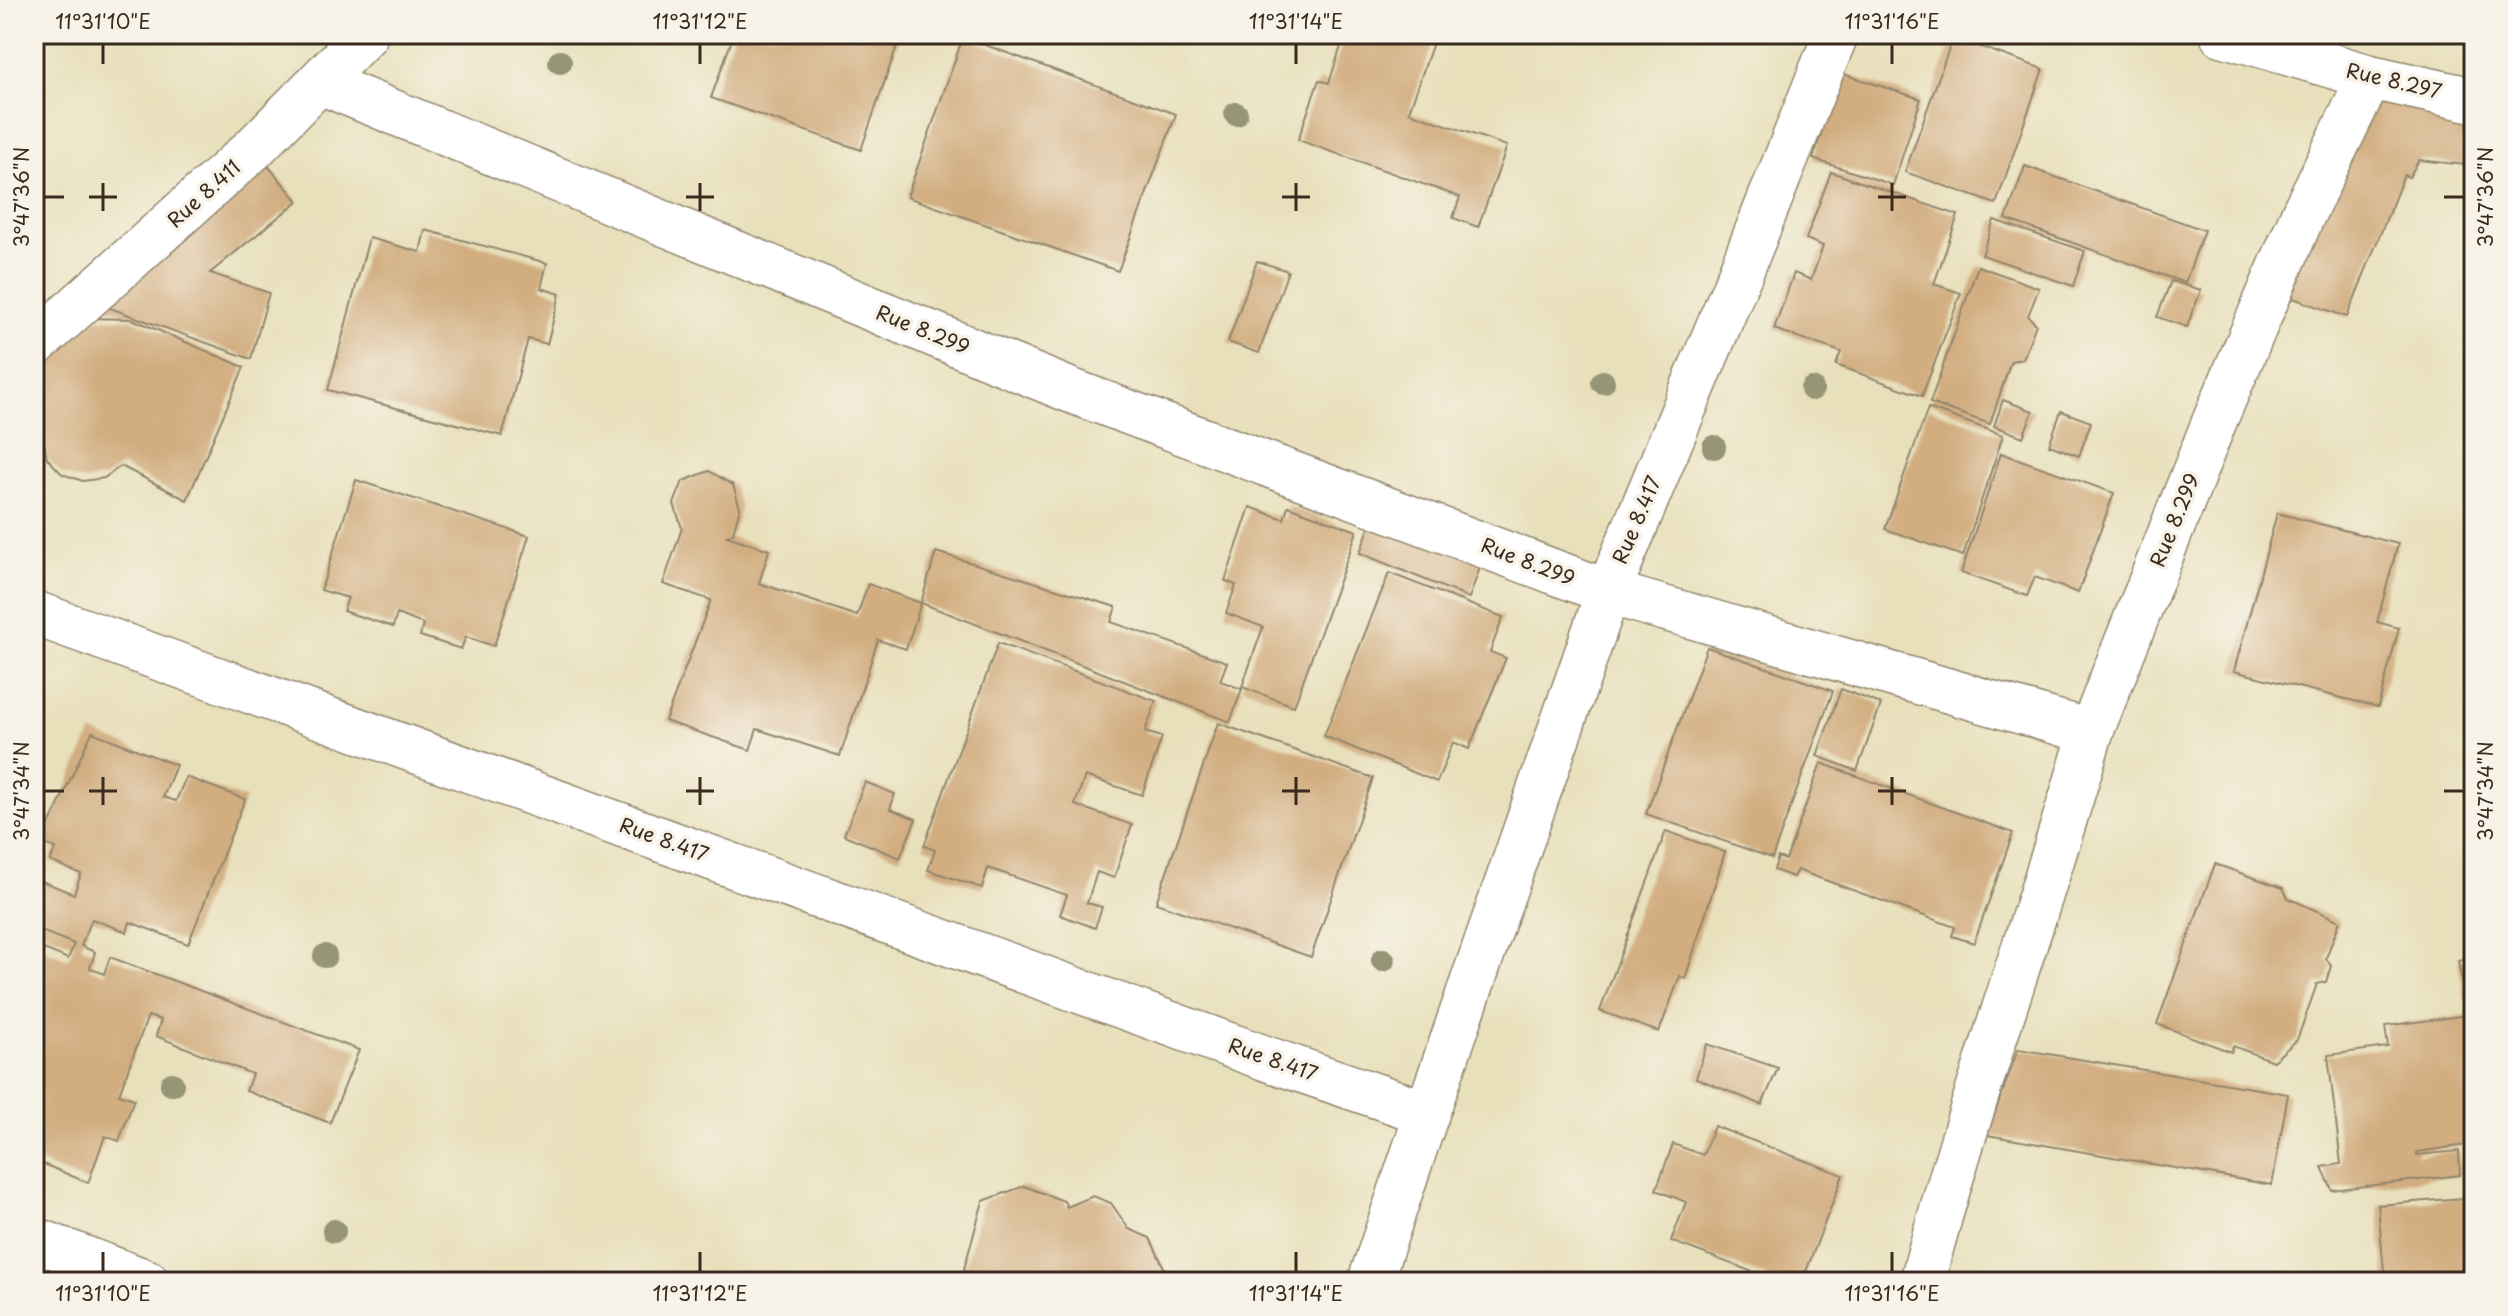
<svg xmlns="http://www.w3.org/2000/svg" width="2508" height="1316" font-family="'Playpen Sans',sans-serif">
  <style>
    .building { fill: #d2ad80 }
    .lines { fill: none; stroke-linecap: round; stroke-linejoin: round }
    .street-casing { stroke: #92856c; stroke-width: 47 }
    .street { stroke: #fff; stroke-width: 44 }
    .tree { fill: #969575 }
    .ticks { fill: none; stroke: #3b2a1e; stroke-width: 3 }
    .labels { text-anchor: middle; stroke-width: 7; stroke-linejoin: round; paint-order: stroke }
    .street-label { font-size: 20px; fill: #3b2a1e; stroke: #f7f3e8 }
    .neatline { fill: none; stroke: #3b2a1e; stroke-width: 3 }
    .ticks-label { font-size: 20px; text-anchor: middle; fill: #3b2a1e }
  </style>
  <rect width="100%" height="100%" fill="#f7f3e8"/>
  <filter id="ink" filterUnits="userSpaceOnUse"><feTurbulence type="fractalNoise" baseFrequency=".0125" numOctaves="2"/><feDisplacementMap in="SourceGraphic" scale="16" xChannelSelector="R" yChannelSelector="G"/><feConvolveMatrix kernelMatrix="1 2 1 2 8 2 1 2 1" color-interpolation-filters="sRGB"/></filter>
  <filter id="wash" filterUnits="userSpaceOnUse"><feTurbulence type="fractalNoise" baseFrequency=".006" numOctaves="4" result="noise"/><feDisplacementMap in="SourceGraphic" scale="32" xChannelSelector="R" yChannelSelector="G"/><feGaussianBlur stdDeviation="1.8" result="paint"/><feColorMatrix in="noise" values="0 0 0 0 0 0 0 0 0 0 0 0 0 0 0 0 0 1.4 0 .05"/><feComposite in="paint" operator="in"/></filter>
  <g filter="url(#wash)">
    <rect width="100%" height="100%" fill="#e8e0bb"/>
    <g id="blocks">
      <g class="building">
        <polygon points="734,34 901,34 861,150 711,98"/>
        <polygon points="1345,34 1436,34 1409,112 1507,146 1478,227 1453,218 1460,197 1298,140 1319,80 1329,83"/>
        <polygon points="963,37 1176,114 1118,271 907,197"/>
        <polygon points="1953,37 2043,69 1996,204 1905,172"/>
        <polygon points="1831,70 1921,99 1893,185 1813,159 1823,128 1813,125"/>
        <polygon points="2395,92 2474,100 2474,166 2419,160 2409,177 2404,175 2347,317 2284,295 2358,114"/>
        <polygon points="247,141 298,201 210,273 269,293 251,359 71,294"/>
        <polygon points="2025,166 2204,230 2185,283 2006,219"/>
        <polygon points="1831,172 1958,215 1934,284 1961,293 1922,396 1836,365 1841,352 1774,329 1794,273 1811,280 1823,246 1806,239"/>
        <polygon points="1994,220 2085,251 2073,286 1982,255"/>
        <polygon points="425,230 547,263 541,288 560,294 547,344 528,339 502,436 328,390 369,238 420,252"/>
        <polygon points="1257,261 1288,271 1259,353 1228,342"/>
        <polygon points="1978,266 2039,288 2028,316 2036,324 2023,359 2011,361 1990,424 1930,403"/>
        <polygon points="2171,281 2201,290 2187,327 2157,317"/>
        <polygon points="59,305 86,318 132,319 244,367 187,500 121,466 104,478 83,481 62,474 47,458 41,427 34,424 34,372"/>
        <polygon points="2003,400 2033,411 2023,437 1994,426"/>
        <polygon points="1928,408 2003,435 1963,556 1885,529"/>
        <polygon points="2061,411 2091,422 2079,456 2049,445"/>
        <polygon points="2001,453 2114,493 2078,593 2035,577 2027,596 1961,573"/>
        <polygon points="709,471 733,485 740,508 733,533 727,536 769,550 759,583 857,616 868,584 921,603 906,649 878,640 840,756 757,729 750,750 665,721 711,600 663,584 682,528 674,504 683,481"/>
        <polygon points="356,480 529,536 494,646 466,637 461,649 420,636 423,624 397,614 393,627 343,611 348,598 321,590"/>
        <polygon points="1288,506 1357,531 1294,706 1242,687 1263,627 1226,613 1236,585 1225,581 1250,507 1284,519"/>
        <polygon points="1376,509 1485,554 1469,598 1360,553"/>
        <polygon points="2277,513 2398,544 2377,622 2399,628 2378,707 2234,671"/>
        <polygon points="936,552 1116,607 1111,622 1227,662 1220,681 1242,689 1230,722 921,603"/>
        <polygon points="1389,573 1503,617 1490,652 1506,658 1469,749 1453,742 1437,782 1324,736"/>
        <polygon points="998,643 1156,701 1145,732 1162,737 1142,795 1085,776 1075,805 1132,825 1114,878 1097,872 1087,903 1102,907 1095,928 1060,915 1067,895 988,868 982,888 928,870 935,850 924,846"/>
        <polygon points="1707,647 1833,691 1772,858 1646,814"/>
        <polygon points="1841,689 1881,704 1857,771 1817,756"/>
        <polygon points="1218,723 1373,778 1311,957 1156,903"/>
        <polygon points="92,732 176,765 163,797 176,801 186,777 245,799 188,944 130,922 127,932 92,919 81,946 95,952 90,968 104,974 110,957 359,1050 330,1123 246,1091 252,1074 156,1036 161,1020 148,1016 119,1094 134,1099 119,1141 105,1136 88,1183 34,1160 34,972 44,949 68,959 74,944 34,928 34,878 74,894 81,874 50,861 56,848 41,843"/>
        <polygon points="1821,763 2013,833 1974,943 1952,936 1955,927 1797,870 1793,877 1774,870 1778,857 1786,860"/>
        <polygon points="865,782 895,794 890,809 916,819 900,858 844,835"/>
        <polygon points="1666,831 1725,852 1685,979 1680,976 1659,1032 1600,1011"/>
        <polygon points="2215,864 2283,888 2288,898 2340,921 2326,958 2331,966 2326,982 2317,984 2297,1040 2273,1061 2233,1046 2231,1052 2157,1024"/>
        <polygon points="2474,957 2474,1092 2467,1093 2474,1144 2417,1152 2417,1155 2459,1151 2460,1175 2332,1190 2322,1167 2341,1164 2328,1055 2388,1047 2385,1026 2468,1015 2458,961"/>
        <polygon points="1707,1044 1778,1068 1762,1105 1696,1078"/>
        <polygon points="2018,1049 2288,1094 2272,1185 1987,1135"/>
        <polygon points="1714,1126 1843,1175 1802,1282 1779,1282 1671,1241 1686,1202 1656,1190 1673,1144 1703,1155"/>
        <polygon points="1024,1186 1064,1201 1067,1207 1093,1196 1111,1203 1129,1229 1150,1238 1169,1278 1167,1282 968,1282 964,1269 983,1201"/>
        <polygon points="2474,1197 2474,1282 2385,1282 2378,1205"/>
      </g>
    </g>
  </g>
  <g filter="url(#ink)">
    <use href="#blocks" fill-opacity="0" stroke="#92856c" stroke-width="2"/>
    <g class="lines">
      <g class="street-casing">
        <g id="street">
          <polyline points="2222,34 2370,77 2474,100"/>
          <polyline points="320,82 1069,390 1608,592 2091,732 2215,420 2304,212 2370,77"/>
          <polyline points="34,345 253,149 366,34"/>
          <polyline points="34,613 1265,1058 1427,1113 1608,592 1740,274 1836,34"/>
          <polyline points="34,1239 147,1282"/>
          <polyline points="1370,1282 1427,1113"/>
          <path d="M1922 1282C1971 1096 2038 916 2091 732"/>
        </g>
      </g>
      <use href="#street" class="street"/>
    </g>
    <g class="tree">
      <circle cx="560" cy="62" r="12"/>
      <circle cx="1236" cy="114" r="12"/>
      <circle cx="1603" cy="382" r="12"/>
      <circle cx="1812" cy="389" r="12"/>
      <circle cx="1714" cy="447" r="12"/>
      <circle cx="325" cy="956" r="12"/>
      <circle cx="1383" cy="960" r="12"/>
      <circle cx="172" cy="1084" r="12"/>
      <circle cx="334" cy="1231" r="12"/>
    </g>
  </g>
  <path class="ticks" d="M103 44V64M700 44V64M1296 44V64M1892 44V64M103 183V211M700 183V211M1296 183V211M1892 183V211M44 197H64M89 197H117M686 197H714M1282 197H1310M1878 197H1906M2444 197H2464M103 777V805M700 777V805M1296 777V805M1892 777V805M44 791H64M89 791H117M686 791H714M1282 791H1310M1878 791H1906M2444 791H2464M103 1252V1272M700 1252V1272M1296 1252V1272M1892 1252V1272"/>
  <g class="labels">
    <g class="street-label">
      <text transform="translate(2394 81) rotate(13)" y="7">Rue 8.297</text>
      <text transform="translate(204 194) rotate(-42)" y="7">Rue 8.411</text>
      <text transform="translate(923 330) rotate(22)" y="7">Rue 8.299</text>
      <text transform="translate(1637 520) rotate(-67)" y="7">Rue 8.417</text>
      <text transform="translate(2175 520) rotate(-68)" y="7">Rue 8.299</text>
      <text transform="translate(1528 562) rotate(21)" y="7">Rue 8.299</text>
      <text transform="translate(664 840) rotate(20)" y="7">Rue 8.417</text>
      <text transform="translate(1273 1060) rotate(19)" y="7">Rue 8.417</text>
    </g>
  </g>
  <rect width="2508" height="1316" fill="none" stroke="#f7f3e8" stroke-width="88"/>
  <rect x="44" y="44" width="2420" height="1228" class="neatline"/>
  <g class="ticks-label">
    <text x="103" y="29">11°31'10"E</text>
    <text x="700" y="29">11°31'12"E</text>
    <text x="1296" y="29">11°31'14"E</text>
    <text x="1892" y="29">11°31'16"E</text>
    <text transform="translate(22 197) rotate(-90)" y="7">3°47'36"N</text>
    <text transform="translate(2486 197) rotate(-90)" y="7">3°47'36"N</text>
    <text transform="translate(22 791) rotate(-90)" y="7">3°47'34"N</text>
    <text transform="translate(2486 791) rotate(-90)" y="7">3°47'34"N</text>
    <text x="103" y="1301">11°31'10"E</text>
    <text x="700" y="1301">11°31'12"E</text>
    <text x="1296" y="1301">11°31'14"E</text>
    <text x="1892" y="1301">11°31'16"E</text>
  </g>
</svg>
